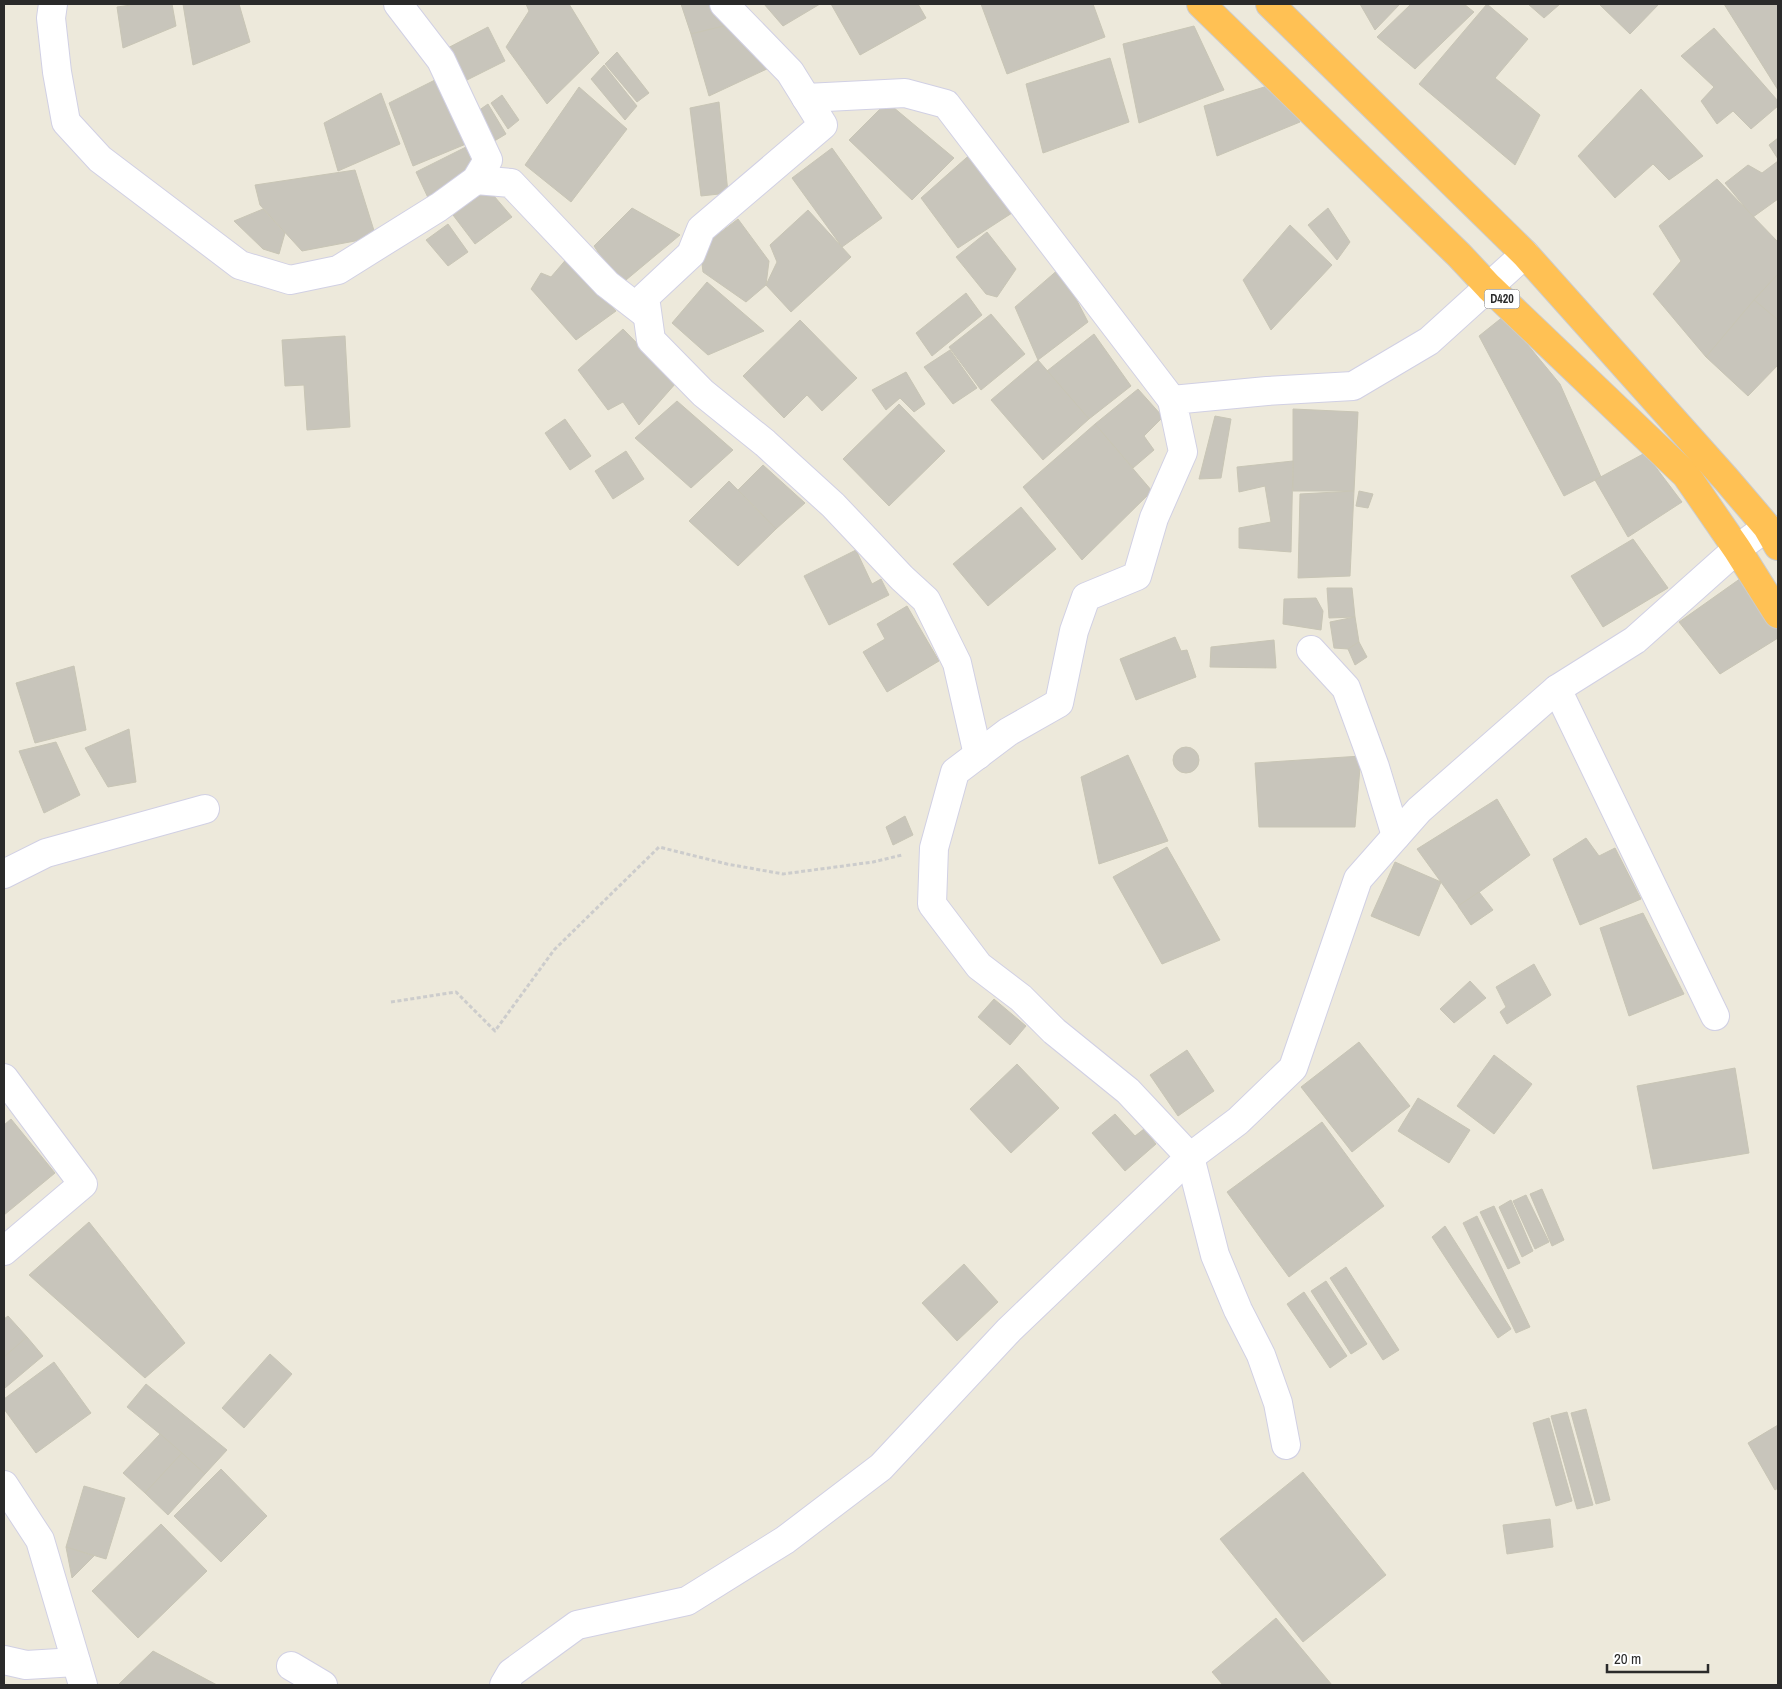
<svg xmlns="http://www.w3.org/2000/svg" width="1782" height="1689" font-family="'Archivo Narrow',sans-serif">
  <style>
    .building { fill: #c8c5bb; stroke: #c8c5b5 }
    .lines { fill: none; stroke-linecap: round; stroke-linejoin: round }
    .street-casing { stroke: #d1d0e4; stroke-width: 30 }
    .highway-casing { stroke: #ccc; stroke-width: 30 }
    .path { stroke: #ccc; stroke-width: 3; stroke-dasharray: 4 2.5; stroke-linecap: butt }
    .street { stroke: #fff; stroke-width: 28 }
    .highway { stroke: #ffc154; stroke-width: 28 }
    .labels { text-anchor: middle; stroke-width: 4; stroke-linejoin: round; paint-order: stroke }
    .shield { fill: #fff; stroke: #6a6a6a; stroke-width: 1 }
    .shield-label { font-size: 12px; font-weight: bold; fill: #2a2a2a }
  </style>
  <rect width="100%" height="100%" fill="#ede9db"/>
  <g class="building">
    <polygon points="138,4 172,4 176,26 123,48 117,7"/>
    <polygon points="183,4 239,4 250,42 193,65"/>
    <polygon points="526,4 569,4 599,53 547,104 506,47 529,11"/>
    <polygon points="681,4 717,4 732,24 691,34"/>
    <polygon points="764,4 820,4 783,26"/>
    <polygon points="831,4 918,4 926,18 860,55"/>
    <polygon points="981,4 1093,4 1105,37 1007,74"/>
    <polygon points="1360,4 1400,4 1375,30"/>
    <polygon points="1411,4 1464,4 1474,12 1415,69 1377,37"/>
    <polygon points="1487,4 1528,39 1495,78 1540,115 1515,165 1419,84"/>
    <polygon points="1528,4 1560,4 1544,18"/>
    <polygon points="1599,4 1659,4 1630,34"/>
    <polygon points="1724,4 1778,4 1778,90"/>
    <polygon points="732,24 769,68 709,96 691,34"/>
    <polygon points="1194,26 1224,90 1139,123 1123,44"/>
    <polygon points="488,27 505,61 459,84 442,51"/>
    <polygon points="1714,28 1778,101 1778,106 1751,129 1733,111 1717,124 1701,101 1714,87 1681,56"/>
    <polygon points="617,52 649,93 637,102 605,64"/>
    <polygon points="1110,58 1129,122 1043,153 1026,84"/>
    <polygon points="604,65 637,106 625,120 591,79"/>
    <polygon points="437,79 466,144 413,166 389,103"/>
    <polygon points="1277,83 1300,122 1217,156 1204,106"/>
    <polygon points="579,87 627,129 571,202 525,165"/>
    <polygon points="1641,89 1703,156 1669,180 1653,164 1615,198 1578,156"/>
    <polygon points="381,93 400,144 338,171 324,123"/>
    <polygon points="502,95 519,120 508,129 491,103"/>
    <polygon points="719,102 728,193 701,196 690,108"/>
    <polygon points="887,102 954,158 912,200 849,140"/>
    <polygon points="488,104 506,134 491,143 475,113"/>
    <polygon points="1778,138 1778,159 1769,145"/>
    <polygon points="466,147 474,168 430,202 416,172"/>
    <polygon points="832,148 882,218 842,247 792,178"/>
    <polygon points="974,151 1012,213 958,248 921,198"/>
    <polygon points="1778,161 1778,199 1753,217 1725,183 1748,165 1762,173"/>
    <polygon points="355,170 376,237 302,251 260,205 255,185"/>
    <polygon points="1717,179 1778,242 1778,274 1754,300 1706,357 1653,294 1681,261 1659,226"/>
    <polygon points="488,189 512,217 475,244 453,215"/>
    <polygon points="632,208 680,235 620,285 594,246"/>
    <polygon points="1328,208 1350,242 1337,260 1308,225"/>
    <polygon points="263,209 285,233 279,254 263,249 234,221"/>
    <polygon points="808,210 851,257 791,312 766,285 777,262 770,245"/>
    <polygon points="738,219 769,261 766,285 746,302 703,272 700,248"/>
    <polygon points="448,224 468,252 448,266 426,240"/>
    <polygon points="1290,225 1332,265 1271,330 1243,280"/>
    <polygon points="987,232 1016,269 997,297 986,294 956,257"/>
    <polygon points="569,256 616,311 576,340 531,289 541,273 551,277"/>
    <polygon points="1060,268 1088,322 1038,360 1015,307"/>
    <polygon points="1778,274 1778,320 1754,300"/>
    <polygon points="707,282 764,331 708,355 672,323"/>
    <polygon points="966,293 982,315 932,356 916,333"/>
    <polygon points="1754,300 1778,320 1778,365 1748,396 1706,357"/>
    <polygon points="991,314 1025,354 981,390 949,347"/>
    <polygon points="1504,316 1560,384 1601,477 1564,496 1479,336"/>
    <polygon points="800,320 857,378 822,411 807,395 784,418 743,376"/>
    <polygon points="623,329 676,383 639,425 623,402 608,410 578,370"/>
    <polygon points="1094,334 1131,386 1089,419 1047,371"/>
    <polygon points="345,336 350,427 307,430 304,385 285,386 282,340"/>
    <polygon points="950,350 977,388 953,404 924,367"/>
    <polygon points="1038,360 1089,419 1043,460 991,400"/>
    <polygon points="906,372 925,404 914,412 900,398 886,410 872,390"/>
    <polygon points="1138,389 1163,417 1144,436 1154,450 1133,468 1095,424"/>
    <polygon points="677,401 733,450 691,488 635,438"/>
    <polygon points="899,404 945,451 889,506 843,459"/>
    <polygon points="1293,409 1358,412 1354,491 1293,491"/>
    <polygon points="1215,416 1231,419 1221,478 1199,479"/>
    <polygon points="565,419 591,456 570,470 545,433"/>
    <polygon points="1095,424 1152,491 1082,560 1023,487"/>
    <polygon points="626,451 644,479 613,499 595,471"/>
    <polygon points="1645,453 1682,502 1628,537 1595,480"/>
    <polygon points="1293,461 1291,552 1239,548 1239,528 1271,522 1265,486 1239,492 1237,467"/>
    <polygon points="763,465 805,503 776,529 738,490"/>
    <polygon points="729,481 776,529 738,566 689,521"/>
    <polygon points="1354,491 1350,576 1298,578 1300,494"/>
    <polygon points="1359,491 1373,494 1368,508 1356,506"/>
    <polygon points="1021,507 1056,549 988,606 953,564"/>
    <polygon points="1633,539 1668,588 1603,627 1571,576"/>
    <polygon points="856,550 872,584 881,579 889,595 829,625 804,576"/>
    <polygon points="1751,571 1778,614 1778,638 1720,674 1679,622"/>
    <polygon points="1327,588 1352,588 1355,617 1329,618"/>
    <polygon points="1316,598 1323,611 1321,630 1283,624 1284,599"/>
    <polygon points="907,606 939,661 887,692 863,652 885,639 877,624"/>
    <polygon points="1355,617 1359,642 1348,649 1334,648 1330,622"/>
    <polygon points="1175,637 1181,651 1187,650 1196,677 1136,700 1120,659"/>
    <polygon points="1274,640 1276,668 1210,667 1211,647"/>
    <polygon points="1359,642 1367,657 1355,665 1348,649"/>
    <polygon points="74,666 86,730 35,743 16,683"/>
    <polygon points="129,729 136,782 108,787 85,748"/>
    <polygon points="56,742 80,795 44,813 19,751"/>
    <circle cx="1186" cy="760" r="13"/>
    <polygon points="1128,755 1168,841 1099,864 1081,777"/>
    <polygon points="1361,756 1355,827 1259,827 1255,763"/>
    <polygon points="1497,799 1530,855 1459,907 1417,849"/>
    <polygon points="905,816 913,835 893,845 886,827"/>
    <polygon points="1586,838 1599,856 1615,848 1641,899 1580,925 1553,859"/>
    <polygon points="1167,847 1220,940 1162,964 1113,877"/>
    <polygon points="1395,862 1441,882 1419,936 1371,916"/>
    <polygon points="1479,892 1493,910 1471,925 1458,906"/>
    <polygon points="1643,913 1684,994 1629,1016 1600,928"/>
    <polygon points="1534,964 1551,995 1507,1024 1500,1012 1506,1007 1496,987"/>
    <polygon points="1470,981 1486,998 1454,1023 1440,1009"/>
    <polygon points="994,999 1026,1026 1010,1045 978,1017"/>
    <polygon points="1359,1042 1410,1106 1352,1152 1301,1087"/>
    <polygon points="1187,1050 1214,1091 1178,1116 1150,1075"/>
    <polygon points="1494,1055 1532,1084 1494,1134 1457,1106"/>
    <polygon points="1017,1064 1059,1108 1011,1153 970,1109"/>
    <polygon points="1735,1068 1749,1153 1653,1169 1637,1086"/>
    <polygon points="1418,1098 1470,1130 1449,1163 1398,1131"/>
    <polygon points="1115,1114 1135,1136 1144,1129 1156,1144 1125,1171 1092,1133"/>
    <polygon points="11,1119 55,1173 4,1215 4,1125"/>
    <polygon points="1322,1122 1384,1206 1289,1277 1227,1192"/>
    <polygon points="1542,1189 1564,1240 1552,1246 1530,1194"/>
    <polygon points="1526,1195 1549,1242 1535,1249 1513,1201"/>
    <polygon points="1511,1200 1533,1251 1522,1257 1499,1207"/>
    <polygon points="1494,1206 1520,1263 1508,1269 1480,1212"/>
    <polygon points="1477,1216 1530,1327 1516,1333 1463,1223"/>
    <polygon points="89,1222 185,1343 145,1378 29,1275"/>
    <polygon points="1445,1226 1511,1329 1498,1338 1432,1237"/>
    <polygon points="964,1264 998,1302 957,1341 922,1303"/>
    <polygon points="1346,1267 1399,1350 1383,1360 1330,1278"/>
    <polygon points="1326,1281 1367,1344 1351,1354 1311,1291"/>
    <polygon points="1304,1292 1347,1356 1330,1368 1287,1304"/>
    <polygon points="8,1316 27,1337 4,1357 4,1319"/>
    <polygon points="27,1337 43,1356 5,1388 4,1357"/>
    <polygon points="270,1354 292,1374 244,1428 222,1408"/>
    <polygon points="54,1362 91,1413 36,1453 4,1409 4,1399"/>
    <polygon points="146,1384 227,1450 205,1474 160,1434 127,1407"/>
    <polygon points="1586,1409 1610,1500 1596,1504 1571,1413"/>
    <polygon points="1567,1412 1593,1505 1577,1509 1551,1416"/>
    <polygon points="1549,1418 1572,1501 1556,1506 1533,1423"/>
    <polygon points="1778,1425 1778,1488 1775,1490 1748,1443"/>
    <polygon points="160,1434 182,1453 145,1493 123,1473"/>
    <polygon points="182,1453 205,1474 168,1515 145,1493"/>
    <polygon points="221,1469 267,1516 221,1562 174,1516"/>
    <polygon points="1303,1472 1386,1575 1303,1642 1220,1539"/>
    <polygon points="84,1486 125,1498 106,1559 66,1547"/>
    <polygon points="1550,1519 1553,1547 1507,1554 1503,1525"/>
    <polygon points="161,1524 207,1571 138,1638 92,1591"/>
    <polygon points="66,1547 94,1556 72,1578"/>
    <polygon points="1276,1618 1332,1685 1223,1685 1212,1672"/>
    <polygon points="153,1651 217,1685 118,1685"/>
  </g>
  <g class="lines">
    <g class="street-casing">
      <g id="street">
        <polyline points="53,4 51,18 57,72 66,122 100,159 240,265 290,280 338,270 439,207 476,180 488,160 441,60 398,4"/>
        <polyline points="724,4 790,72 823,125 701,229 691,254 645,297 651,340 703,393 765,443 833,505 902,578 926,600 957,663 978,755"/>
        <polyline points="806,98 905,93 946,104 1172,400"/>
        <polyline points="476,180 511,183 607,284 647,315"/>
        <polyline points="1311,650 1346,688 1375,767 1396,836"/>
        <polyline points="1557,689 1715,1016"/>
        <polyline points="4,874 46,853 205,809"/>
        <polyline points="4,1078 83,1184 4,1251"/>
        <polyline points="1286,1445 1278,1403 1261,1355 1238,1310 1215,1255 1190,1157 1128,1091 1054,1031 1021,998 979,966 932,904 934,848 955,772 1008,732 1059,703 1074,631 1086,597 1137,576 1154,518 1183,452 1172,400 1267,391 1353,386 1429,341 1525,254"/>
        <polyline points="4,1485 40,1540 83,1685"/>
        <polyline points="4,1660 26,1665 76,1662"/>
        <polyline points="291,1666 323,1685"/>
        <polyline points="504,1685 511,1673 577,1625 687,1601 785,1540 881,1467 1009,1330 1190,1157 1238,1121 1293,1068 1358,879 1419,810 1557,689 1635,640 1737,549 1767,527"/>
      </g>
    </g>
    <g class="highway-casing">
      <g id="highway">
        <polyline points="1201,4 1459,255 1489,287 1686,475 1737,549 1778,614"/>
        <polyline points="1270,4 1525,254 1726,479 1767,527 1778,546"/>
      </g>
    </g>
    <polyline class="path" points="391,1002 456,992 495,1031 554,950 659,847 727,864 783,874 873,862 902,855"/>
    <use href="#street" class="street"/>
    <use href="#highway" class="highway"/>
  </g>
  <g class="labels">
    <rect class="shield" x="1484.5" y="289.5" width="35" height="19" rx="4"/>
    <g class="shield-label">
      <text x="1502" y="303">D420</text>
    </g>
  </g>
  <rect width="1782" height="1689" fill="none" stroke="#2a2a2a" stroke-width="10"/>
  <path d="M1607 1664v8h101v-8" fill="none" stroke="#2a2a2a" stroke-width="2.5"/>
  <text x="1614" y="1664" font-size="15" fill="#2a2a2a" stroke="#ffffff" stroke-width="4" paint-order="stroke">20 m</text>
</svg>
